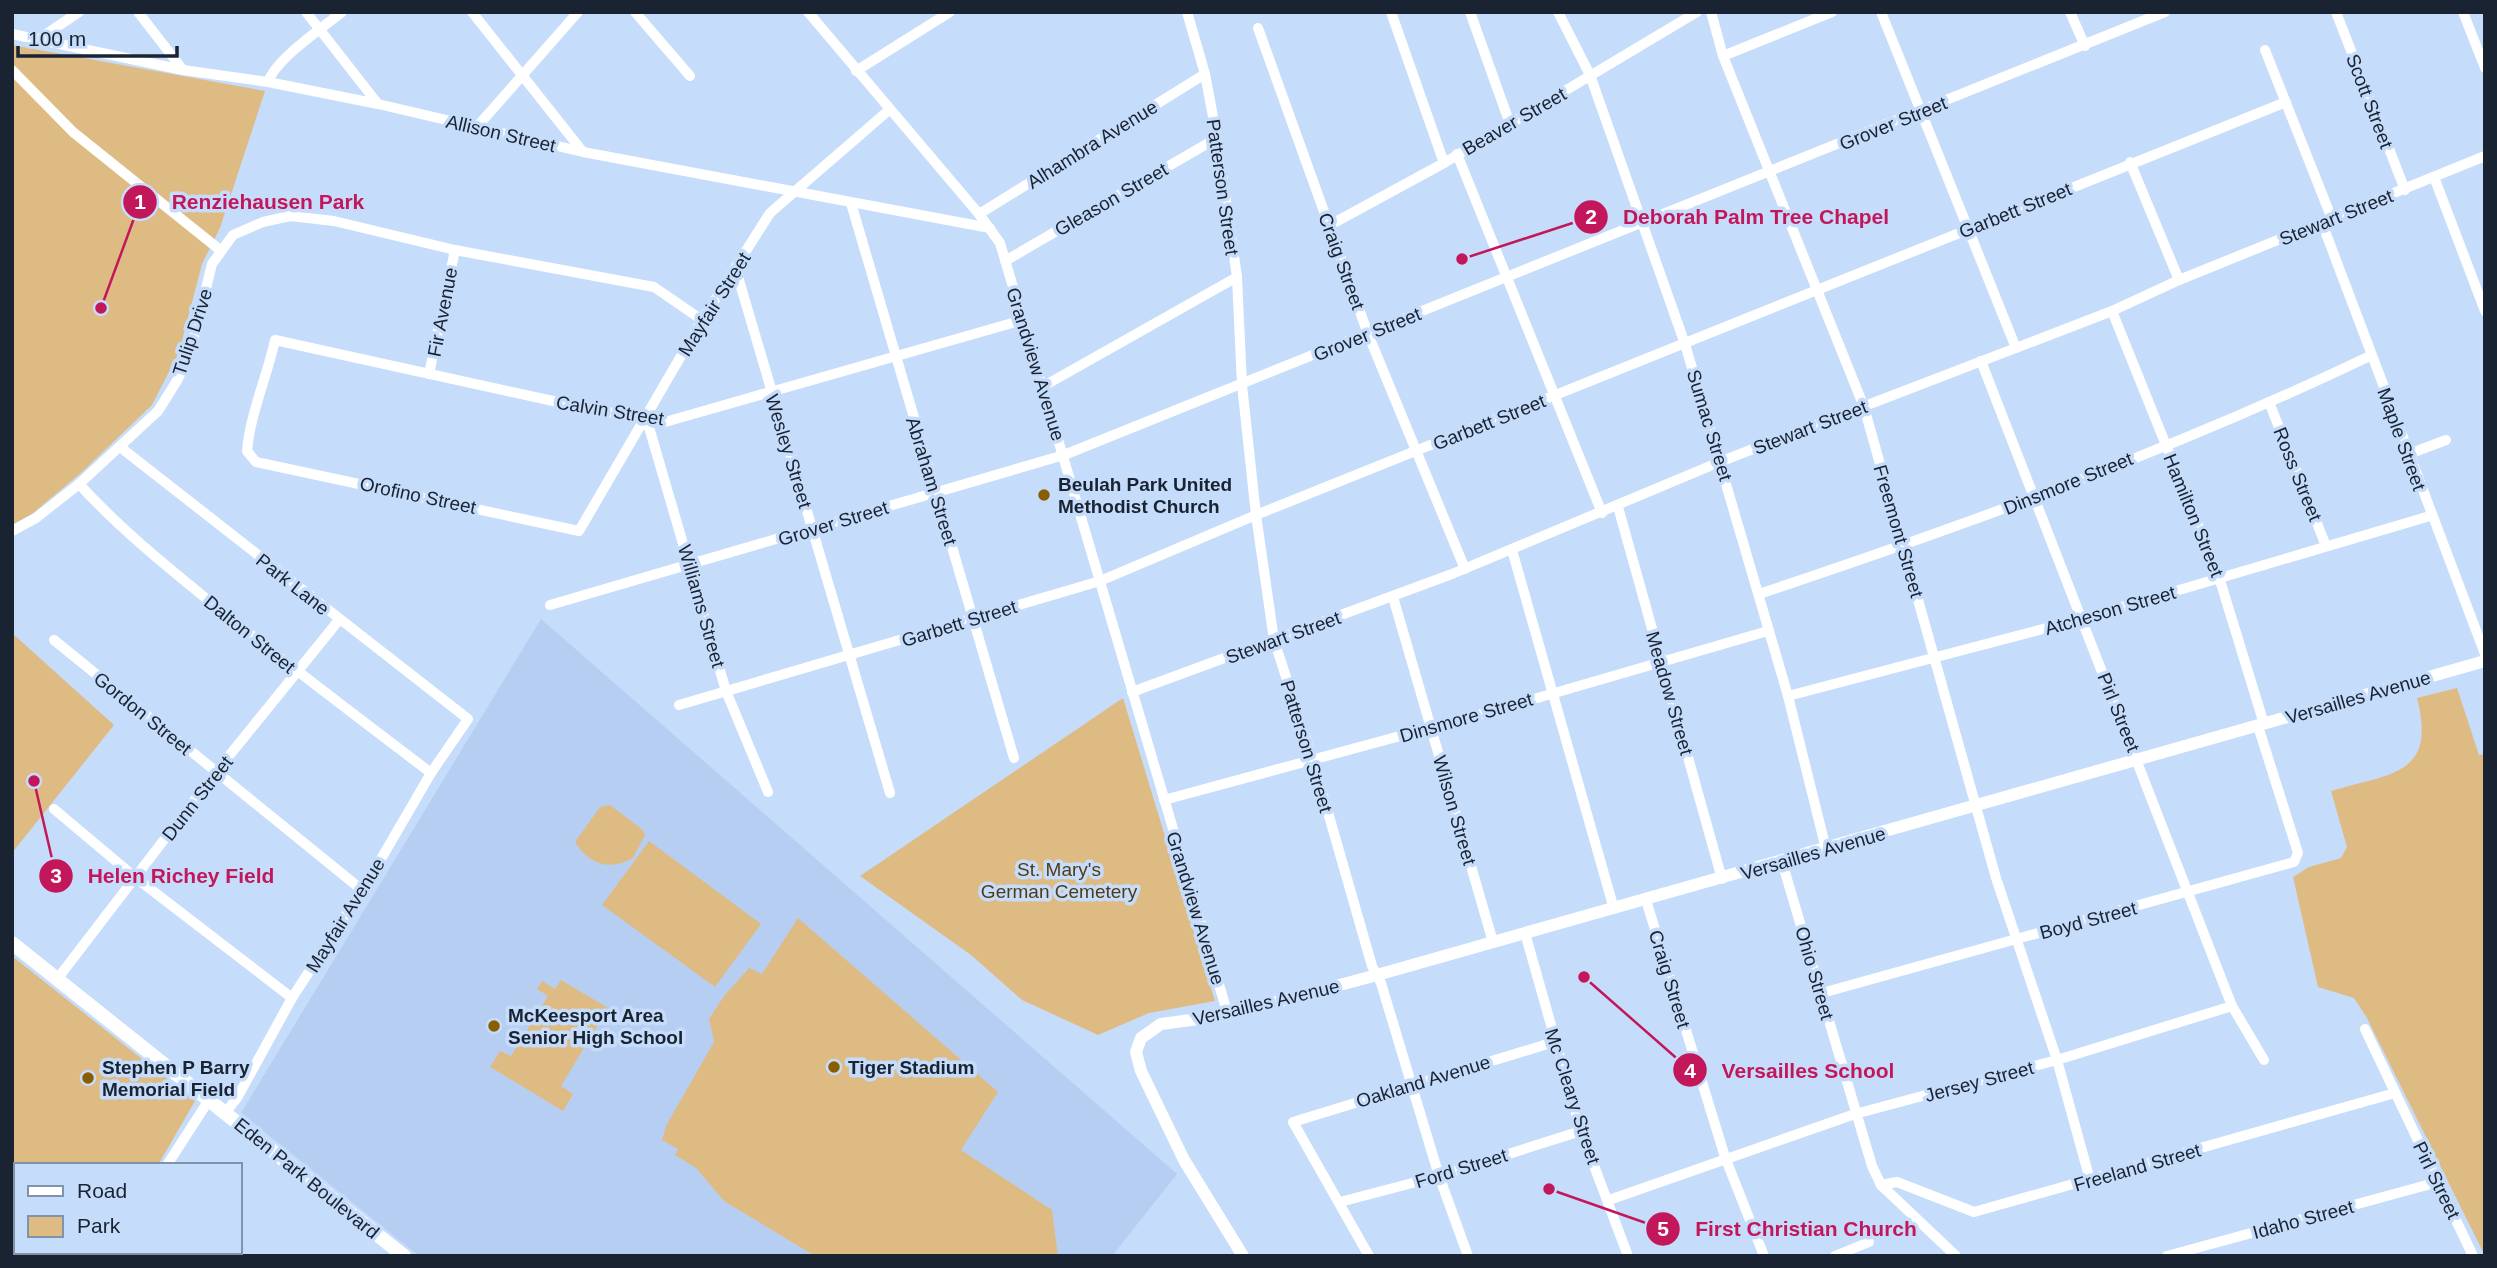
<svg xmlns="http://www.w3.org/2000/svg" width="2497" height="1268" font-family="Arial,sans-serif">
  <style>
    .built { fill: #b7cef3 }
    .green { fill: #dfbb84 }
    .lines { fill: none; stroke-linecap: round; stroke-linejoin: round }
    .minor { stroke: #fff; stroke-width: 10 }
    .tertiary { stroke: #fff; stroke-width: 12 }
    .secondary { stroke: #fff; stroke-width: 14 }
    .poi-dot { fill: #885e00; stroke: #c6dcfb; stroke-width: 2.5 }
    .labels { text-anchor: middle; stroke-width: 7; stroke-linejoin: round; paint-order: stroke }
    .street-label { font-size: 19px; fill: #192332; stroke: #c6dcfb }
    .poi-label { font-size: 19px; font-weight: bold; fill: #192332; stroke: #c6dcfb; text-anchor: start }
    .park-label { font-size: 19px; fill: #513b15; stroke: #c6dcfb }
    .leader { fill: none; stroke: #c2185b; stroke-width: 2.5 }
    .callout-dot { fill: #c2185b; stroke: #c6dcfb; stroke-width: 2.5 }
    .mark-label { font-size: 21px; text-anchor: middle; font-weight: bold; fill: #fff }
    .callout-label { font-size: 21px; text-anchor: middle; font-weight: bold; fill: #c2185b; stroke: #c6dcfb; stroke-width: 7; stroke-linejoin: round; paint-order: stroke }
  </style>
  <rect width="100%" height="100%" fill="#c6dcfb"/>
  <polygon class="built" points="541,619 1177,1174 1112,1256 419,1256 241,1113"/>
  <g class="green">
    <polygon points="12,45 265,91 220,228 202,264 179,352 152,405 82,472 33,513 12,525"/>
    <polygon points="12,633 114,725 12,853"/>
    <path d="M2457 688 2479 755 2485 754V1256L2367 1018 2354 998 2318 987 2293 877 2309 867 2341 858 2347 847 2331 791C2391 773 2437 776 2417 698Z"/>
    <polygon points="1123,698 1215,1001 1149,1013 1098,1035 1022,1000 971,955 860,876"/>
    <path d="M610 805 643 830 645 835 633 858C610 871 589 865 575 842L600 807Z"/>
    <polygon points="649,841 761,924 715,987 602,905"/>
    <polygon points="798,918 998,1092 961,1150 1052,1210 1058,1256 815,1256 724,1201 696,1168 675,1155 678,1149 662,1140 667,1124 714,1042 709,1019 724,996 749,968 762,974"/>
    <polygon points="12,956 195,1101 158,1165 16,1165 16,1252 97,1252 94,1256 12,1256"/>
    <polygon points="561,980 608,1008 561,1086 573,1094 563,1111 490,1067 500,1051 511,1056 548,996 537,989 542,981 555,989"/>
  </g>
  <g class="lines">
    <g class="minor">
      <polyline points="138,12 183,70"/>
      <polyline points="306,12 378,104"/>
      <polyline points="472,12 583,152"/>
      <polyline points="635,12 690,76"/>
      <polyline points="808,12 979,214 1000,243 1228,1015"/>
      <polyline points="1187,12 1205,74 1217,138 1237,277 1242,385 1256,515 1274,640 1313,760 1372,966 1381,983 1439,1176 1468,1256"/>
      <polyline points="1391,12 1444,163"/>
      <polyline points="1470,12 1510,124"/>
      <polyline points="1558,12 1590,75 1685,344 1788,696 1826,849"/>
      <polyline points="1711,12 1723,56 1864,407 1996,878 2057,1060 2090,1180"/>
      <polyline points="1881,12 2016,348"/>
      <polyline points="2070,12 2085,46"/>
      <polyline points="2336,12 2405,190"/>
      <polyline points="2463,12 2485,68"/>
      <polyline points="1258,28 1368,334 1465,569"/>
      <polyline points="12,34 183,70 268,82 378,104 583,152 990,228"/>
      <polyline points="39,39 79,12"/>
      <polyline points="2265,50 2332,219"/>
      <polyline points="1723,56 1832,12"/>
      <polyline points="12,70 73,132 220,250"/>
      <polyline points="856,71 950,12"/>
      <path d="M268 82C276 59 322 28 342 12"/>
      <path d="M889 110 770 213 702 320 579 531 256 462 247 451C250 414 267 377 275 340L585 408 665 422 1023 320"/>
      <polyline points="476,128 578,12"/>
      <polyline points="1457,154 1602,513"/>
      <polyline points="2130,162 2179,280"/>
      <polyline points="2434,177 2485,311"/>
      <polyline points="851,203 1014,758"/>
      <polyline points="979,214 1205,74"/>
      <polyline points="2322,223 2485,654"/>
      <polyline points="1330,225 1444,163 1697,12"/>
      <polyline points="1005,261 1217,138"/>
      <polyline points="736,270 890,793"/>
      <polyline points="2112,311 2219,577 2264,724"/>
      <polyline points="1981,361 2232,1006 2264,1060"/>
      <polyline points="429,374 455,250"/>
      <polyline points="1042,387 1237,277"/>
      <polyline points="2269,402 2326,546"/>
      <polyline points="646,417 726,691 768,792"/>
      <polyline points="120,447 468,719 431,773 374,871 292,998 237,1098 225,1113"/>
      <polyline points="2409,454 2446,440"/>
      <path d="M79 484C122 531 170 569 219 609 288 665 360 719 431 773"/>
      <polyline points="1618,507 1722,879"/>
      <polyline points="12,531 36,518 79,484 158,411 178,379 191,349 212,264 233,235 263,222 290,216 334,221 455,250 654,287 702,320"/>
      <polyline points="1512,550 1614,909"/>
      <path d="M1759 594C1966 525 2173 450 2370 356"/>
      <polyline points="1393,597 1493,942"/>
      <polyline points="550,605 1064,455 2165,12"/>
      <polyline points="54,640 362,890"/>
      <polyline points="1132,692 1452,574 1722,461 2112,311 2179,280 2485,156"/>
      <polyline points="1788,696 2081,619 2430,516"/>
      <polyline points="679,705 1100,581 1256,515 2286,102"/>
      <polyline points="1164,800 1496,710 1768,631"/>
      <polyline points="54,809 136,878 292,998"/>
      <polyline points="1782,862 1872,1166 1881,1185 1956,1256"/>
      <polyline points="1646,900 1725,1157 1764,1256"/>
      <polyline points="1525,933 1581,1131 1628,1256"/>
      <polyline points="58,978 216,772 339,620"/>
      <polyline points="1822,993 2294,862 2298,853 2258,726"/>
      <polyline points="2365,1029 2473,1256"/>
      <polyline points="167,1165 209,1100"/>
      <polyline points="1881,1185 1897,1182 1974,1212 2395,1093"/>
      <polyline points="1609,1200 1855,1114 2057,1060 2232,1006"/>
      <polyline points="1340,1202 1439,1176 1581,1131"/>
      <polyline points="102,1256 105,1252"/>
      <polyline points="1369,1256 1293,1122 1554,1042"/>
      <polyline points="1835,1256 1869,1242"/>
      <polyline points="2167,1256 2438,1182"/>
    </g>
    <polyline class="tertiary" points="1243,1256 1184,1160 1141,1071 1136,1052 1141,1038 1161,1024 1228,1015 1377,975 2485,661"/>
    <polyline class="secondary" points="12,943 404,1256"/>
  </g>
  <g class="poi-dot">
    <circle cx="1044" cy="495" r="7"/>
    <circle cx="494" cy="1026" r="7"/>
    <circle cx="834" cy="1067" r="7"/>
    <circle cx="88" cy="1078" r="7"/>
  </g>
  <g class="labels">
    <g class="street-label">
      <text transform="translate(2370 101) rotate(69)" y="7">Scott Street</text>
      <text transform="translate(1514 121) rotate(-30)" y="7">Beaver Street</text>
      <text transform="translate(1893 123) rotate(-22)" y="7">Grover Street</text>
      <text transform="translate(501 133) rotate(13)" y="7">Allison Street</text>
      <text transform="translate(1092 144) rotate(-32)" y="7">Alhambra Avenue</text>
      <text transform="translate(1223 187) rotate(82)" y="7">Patterson Street</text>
      <text transform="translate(1111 199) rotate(-30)" y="7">Gleason Street</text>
      <text transform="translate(2015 210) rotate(-22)" y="7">Garbett Street</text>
      <text transform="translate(2336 217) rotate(-22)" y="7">Stewart Street</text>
      <text transform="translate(1342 261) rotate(70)" y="7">Craig Street</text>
      <text transform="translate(714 304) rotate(-58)" y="7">Mayfair Street</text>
      <text transform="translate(442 312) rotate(-79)" y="7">Fir Avenue</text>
      <text transform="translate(192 332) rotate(-72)" y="7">Tulip Drive</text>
      <text transform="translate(1367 334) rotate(-22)" y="7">Grover Street</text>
      <text transform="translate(1036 364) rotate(73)" y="7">Grandview Avenue</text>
      <text transform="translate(610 410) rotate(9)" y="7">Calvin Street</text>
      <text transform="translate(1489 422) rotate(-22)" y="7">Garbett Street</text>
      <text transform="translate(1710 425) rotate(73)" y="7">Sumac Street</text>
      <text transform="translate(1810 427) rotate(-21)" y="7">Stewart Street</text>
      <text transform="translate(2402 439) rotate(70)" y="7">Maple Street</text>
      <text transform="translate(789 451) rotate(73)" y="7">Wesley Street</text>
      <text transform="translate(2298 474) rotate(68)" y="7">Ross Street</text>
      <text transform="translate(932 481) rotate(73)" y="7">Abraham Street</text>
      <text transform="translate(2068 483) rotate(-22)" y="7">Dinsmore Street</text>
      <text transform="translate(418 495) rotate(12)" y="7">Orofino Street</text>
      <text transform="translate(2194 515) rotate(68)" y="7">Hamilton Street</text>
      <text transform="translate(833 523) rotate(-17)" y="7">Grover Street</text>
      <text transform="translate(1899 531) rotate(74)" y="7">Freemont Street</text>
      <text transform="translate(293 584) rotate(38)" y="7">Park Lane</text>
      <text transform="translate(702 606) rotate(74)" y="7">Williams Street</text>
      <text transform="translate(2110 610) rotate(-16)" y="7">Atcheson Street</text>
      <text transform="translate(959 623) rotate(-17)" y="7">Garbett Street</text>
      <text transform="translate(250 634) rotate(39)" y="7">Dalton Street</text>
      <text transform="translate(1283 637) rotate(-20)" y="7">Stewart Street</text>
      <text transform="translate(1670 693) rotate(74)" y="7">Meadow Street</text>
      <text transform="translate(2358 697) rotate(-16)" y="7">Versailles Avenue</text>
      <text transform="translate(2119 712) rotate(68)" y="7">Pirl Street</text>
      <text transform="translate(143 713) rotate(39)" y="7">Gordon Street</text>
      <text transform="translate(1466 717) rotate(-16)" y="7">Dinsmore Street</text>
      <text transform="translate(1307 746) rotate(73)" y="7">Patterson Street</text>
      <text transform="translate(197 798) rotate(-52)" y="7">Dunn Street</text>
      <text transform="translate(1455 810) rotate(74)" y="7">Wilson Street</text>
      <text transform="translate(1813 853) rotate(-16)" y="7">Versailles Avenue</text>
      <text transform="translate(1196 908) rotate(73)" y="7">Grandview Avenue</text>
      <text transform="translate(345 915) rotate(-58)" y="7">Mayfair Avenue</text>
      <text transform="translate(2088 920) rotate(-15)" y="7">Boyd Street</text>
      <text transform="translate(1815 973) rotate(74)" y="7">Ohio Street</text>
      <text transform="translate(1670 979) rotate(73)" y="7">Craig Street</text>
      <text transform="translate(1266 1002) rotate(-13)" y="7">Versailles Avenue</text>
      <text transform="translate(1423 1081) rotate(-17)" y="7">Oakland Avenue</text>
      <text transform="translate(1979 1081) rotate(-15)" y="7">Jersey Street</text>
      <text transform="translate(1573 1096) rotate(72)" y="7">Mc Cleary Street</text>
      <text transform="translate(2137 1167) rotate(-16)" y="7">Freeland Street</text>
      <text transform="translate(1461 1168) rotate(-17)" y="7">Ford Street</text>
      <text transform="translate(307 1178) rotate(39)" y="7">Eden Park Boulevard</text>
      <text transform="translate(2437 1180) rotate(64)" y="7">Pirl Street</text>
      <text transform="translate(2303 1219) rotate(-15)" y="7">Idaho Street</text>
    </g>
    <g class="poi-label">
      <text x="1058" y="491">Beulah Park United<tspan x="1058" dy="22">Methodist Church</tspan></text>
      <text x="508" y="1022">McKeesport Area<tspan x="508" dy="22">Senior High School</tspan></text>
      <text x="102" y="1074">Stephen P Barry<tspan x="102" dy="22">Memorial Field</tspan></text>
      <text x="848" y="1074">Tiger Stadium</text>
    </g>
    <g class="park-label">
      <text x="1059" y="876">St. Mary's<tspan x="1059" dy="22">German Cemetery</tspan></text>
    </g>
  </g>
  <path class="leader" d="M101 308L140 202M1462 259L1591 217M34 781L56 876M1584 977L1690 1070M1549 1189L1663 1229"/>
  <g class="callout-dot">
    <circle cx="101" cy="308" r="7"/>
    <circle cx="1462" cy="259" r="7"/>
    <circle cx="34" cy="781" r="7"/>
    <circle cx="1584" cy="977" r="7"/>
    <circle cx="1549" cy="1189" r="7"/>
    <circle cx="140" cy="202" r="18"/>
    <circle cx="1591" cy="217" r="18"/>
    <circle cx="56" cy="876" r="18"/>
    <circle cx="1690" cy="1070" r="18"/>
    <circle cx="1663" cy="1229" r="18"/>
  </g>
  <g class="mark-label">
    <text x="140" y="209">1</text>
    <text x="1591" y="224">2</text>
    <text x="56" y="883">3</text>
    <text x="1690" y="1078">4</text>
    <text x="1663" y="1236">5</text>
  </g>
  <g class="callout-label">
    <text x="268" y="209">Renziehausen Park</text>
    <text x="1756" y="224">Deborah Palm Tree Chapel</text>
    <text x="181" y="883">Helen Richey Field</text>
    <text x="1808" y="1078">Versailles School</text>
    <text x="1806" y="1236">First Christian Church</text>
  </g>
  <rect width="2497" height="1268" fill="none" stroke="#192332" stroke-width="28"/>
  <rect x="14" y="1163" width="228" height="91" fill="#c6dcfb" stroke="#8192ab" stroke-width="2"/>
  <rect x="28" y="1186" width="35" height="10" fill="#ffffff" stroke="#8192ab" stroke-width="2"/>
  <text x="77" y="1198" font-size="21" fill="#192332">Road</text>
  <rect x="28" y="1216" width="35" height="21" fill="#dfbb84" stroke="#8192ab" stroke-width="2"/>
  <text x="77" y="1233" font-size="21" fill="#192332">Park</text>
  <path d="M18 46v10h159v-10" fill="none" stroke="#192332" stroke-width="3.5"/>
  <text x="28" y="46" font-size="21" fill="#192332" stroke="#c6dcfb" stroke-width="5" paint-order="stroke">100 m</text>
</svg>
